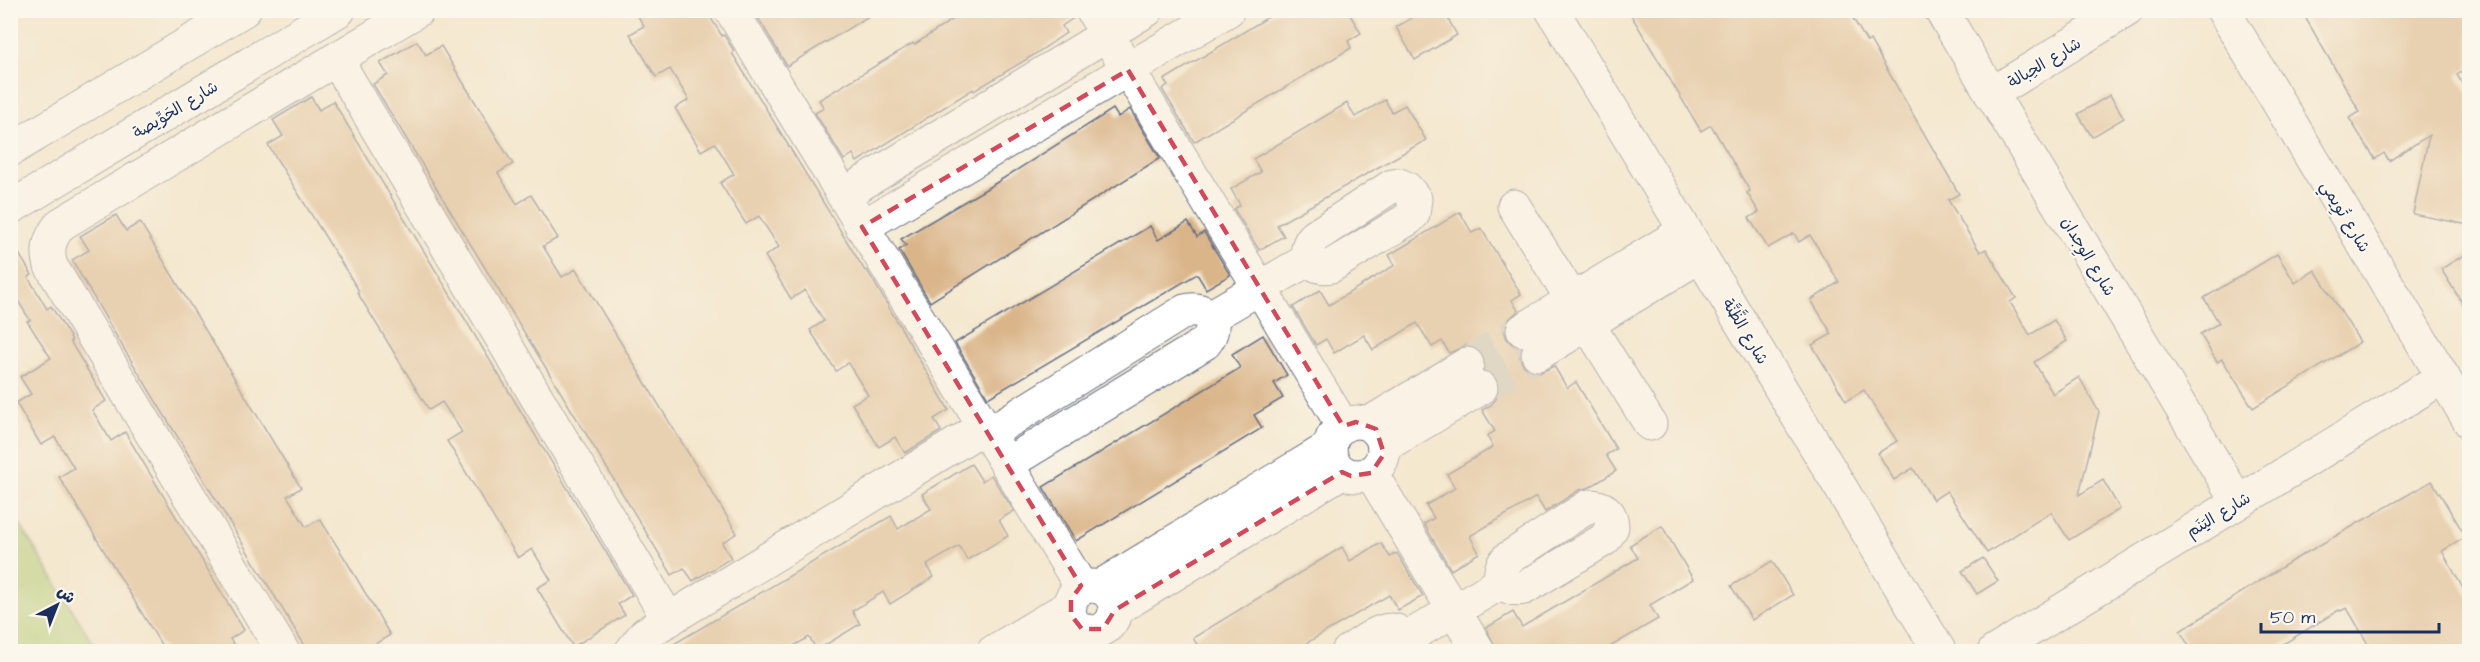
<svg xmlns="http://www.w3.org/2000/svg" width="2480" height="662" font-family="'Architects Daughter','Playpen Sans Arabic',sans-serif">
  <style>
    .green { fill: #aecd74; stroke: #647e69; stroke-width: 1.5 }
    .building { fill: #dab58a }
    .lines { fill: none; stroke-linecap: round; stroke-linejoin: round }
    .minor-tunnel { stroke: #c9c3b8; stroke-width: 33; stroke-dasharray: 33 16; stroke-linecap: butt }
    .minor-casing { stroke: #677086; stroke-width: 35 }
    .minor { stroke: #fff; stroke-width: 33 }
    .marked { fill: none; stroke: #d1495b; stroke-width: 4.5; stroke-dasharray: 12 8; stroke-linejoin: round }
    .labels { text-anchor: middle; stroke-width: 4.5; stroke-linejoin: round; paint-order: stroke }
    .street-label { font-size: 16px; fill: #1b2f5e; stroke: #fbf7ec }
  </style>
  <rect width="100%" height="100%" fill="#fbf7ec"/>
  <filter id="ink" filterUnits="userSpaceOnUse"><feTurbulence type="fractalNoise" baseFrequency=".0167" numOctaves="2"/><feDisplacementMap in="SourceGraphic" scale="12" xChannelSelector="R" yChannelSelector="G"/><feConvolveMatrix kernelMatrix="1 2 1 2 8 2 1 2 1" color-interpolation-filters="sRGB"/></filter>
  <filter id="wash" filterUnits="userSpaceOnUse"><feTurbulence type="fractalNoise" baseFrequency=".008" numOctaves="4" result="noise"/><feDisplacementMap in="SourceGraphic" scale="24" xChannelSelector="R" yChannelSelector="G"/><feGaussianBlur stdDeviation="1.35" result="paint"/><feColorMatrix in="noise" values="0 0 0 0 0 0 0 0 0 0 0 0 0 0 0 0 0 1.4 0 .05"/><feComposite in="paint" operator="in"/></filter>
  <g filter="url(#wash)">
    <rect width="100%" height="100%" fill="#f4e8cf"/>
    <polygon class="green" points="10,510 11,510 98,651 11,651"/>
    <g id="blocks">
      <g class="building">
        <polygon points="634,10 706,10 722,36 724,35 734,51 732,53 865,271 867,270 949,410 934,419 941,431 905,453 895,437 879,447 852,404 868,395 848,363 836,371 810,330 824,321 805,290 791,299 765,256 779,247 759,216 746,224 720,183 734,174 715,143 701,151 675,108 689,100 670,69 656,77 630,34 644,26"/>
        <polygon points="766,10 879,10 787,66 757,16"/>
        <polygon points="967,10 1073,10 1075,17 1062,26 1066,33 1032,56 974,91 973,89 857,162 853,154 844,160 815,113 824,108 819,100 913,43 914,45"/>
        <polygon points="1280,10 1347,10 1361,33 1348,41 1351,48 1194,142 1162,89 1168,85 1164,80"/>
        <polygon points="1407,10 1443,10 1457,35 1415,60 1396,27 1412,18"/>
        <polygon points="1628,10 1848,10 1867,42 1870,40 1959,194 1948,200 1980,252 1986,249 2016,298 2010,302 2030,335 2054,320 2067,341 2034,362 2053,394 2079,377 2099,412 2079,495 2103,480 2120,509 2069,540 2051,512 1987,553 1947,491 1933,500 1913,468 1894,480 1878,453 1897,441 1864,390 1846,401 1812,345 1832,334 1811,300 1839,282 1810,235 1799,242 1794,233 1768,248 1749,218 1759,212 1747,193 1750,191 1711,125 1701,131"/>
        <polygon points="2301,10 2469,10 2469,67 2457,75 2469,95 2469,225 2413,214 2429,135 2389,161 2384,153 2375,159 2349,118 2360,112"/>
        <polygon points="417,41 426,55 441,46 513,164 498,173 517,204 531,195 558,238 543,246 562,277 576,269 737,533 722,543 731,558 693,581 684,568 672,575 373,84 388,75 380,63"/>
        <polygon points="2110,95 2124,118 2092,137 2078,114"/>
        <polygon points="311,97 319,110 333,101 632,595 618,604 625,615 573,647 537,588 551,580 532,549 518,558 447,441 462,432 442,402 429,410 357,292 359,291 268,145 283,136 273,120"/>
        <polygon points="1385,100 1392,112 1405,105 1426,140 1277,225 1284,236 1259,250 1234,209 1240,205 1231,189 1261,172 1253,159 1347,103 1355,117"/>
        <polygon points="1113,109 1118,117 1130,109 1160,158 930,302 899,250 906,245 901,239 996,183"/>
        <polygon points="1460,212 1472,233 1481,228 1521,294 1512,300 1518,311 1506,322 1504,330 1507,339 1514,346 1521,348 1519,355 1522,363 1528,370 1539,373 1554,366 1567,388 1576,382 1616,449 1606,455 1616,471 1590,487 1579,490 1545,512 1536,497 1470,536 1479,553 1451,570 1424,524 1434,518 1426,505 1455,488 1447,474 1493,447 1487,436 1495,431 1482,410 1491,405 1497,398 1500,387 1497,378 1491,372 1484,370 1486,363 1483,354 1476,348 1467,345 1449,353 1442,341 1432,347 1417,323 1373,350 1364,335 1334,353 1326,339 1316,345 1293,307 1320,290 1329,305 1395,265 1389,255"/>
        <polygon points="116,215 126,231 140,222 301,488 287,496 306,527 320,519 347,562 390,635 375,644 379,651 308,651 115,334 72,260 89,250 80,236"/>
        <polygon points="1188,222 1197,237 1204,232 1230,275 1206,289 1197,274 988,398 955,343 1150,226 1158,240"/>
        <polygon points="10,239 32,275 28,277 47,309 51,306 72,340 70,341 106,401 92,410 111,441 125,432 244,630 230,639 238,651 165,651 59,477 74,468 55,437 41,445 16,403 31,394 20,377 51,358 27,321 30,320 10,288"/>
        <polygon points="2469,252 2469,314 2441,269"/>
        <polygon points="2277,254 2295,283 2315,270 2360,342 2253,408 2222,359 2217,362 2200,334 2219,323 2204,298"/>
        <polygon points="1263,335 1287,375 1274,383 1283,398 1254,415 1262,428 1076,541 1043,487 1240,368 1232,354"/>
        <polygon points="971,464 982,481 991,475 1014,511 999,520 1008,536 967,560 959,546 927,565 934,577 890,604 883,592 852,611 860,624 817,650 809,637 785,651 662,651 891,516 898,529 931,509 922,494"/>
        <polygon points="2432,481 2466,537 2442,551 2469,599 2469,651 2372,651 2347,608 2340,611 2339,610 2272,651 2192,651 2180,631 2290,562"/>
        <polygon points="1662,526 1693,579 1650,605 1658,619 1603,651 1498,651 1486,628 1513,612 1522,627 1638,558 1630,545"/>
        <polygon points="1381,543 1390,557 1397,553 1423,596 1398,610 1389,595 1293,651 1201,651 1193,638 1342,547 1350,561"/>
        <polygon points="1983,558 1998,581 1977,594 1962,571"/>
        <polygon points="1772,561 1793,595 1752,620 1731,586"/>
      </g>
    </g>
  </g>
  <g filter="url(#ink)">
    <use href="#blocks" fill-opacity="0" stroke="#677086" stroke-width="1.5"/>
    <g class="lines">
      <g class="minor-tunnel">
        <polyline points="1467,364 1523,330"/>
        <polyline points="1481,388 1538,354"/>
      </g>
      <g class="minor-casing">
        <g id="minor">
          <polyline points="731,10 1082,588"/>
          <polyline points="1092,10 1343,426"/>
          <polyline points="1552,10 1940,652"/>
          <polyline points="1941,10 2238,502"/>
          <polyline points="2223,10 2470,422"/>
          <polyline points="336,59 669,620"/>
          <polyline points="1991,94 2127,10"/>
          <polyline points="10,150 244,10"/>
          <path d="M1399 185 1406 188 1415 199 1413 214 1408 219 1331 266C1311 271 1300 252 1314 237L1392 186Z"/>
          <polyline points="843,195 1147,10"/>
          <polyline points="1514,206 1650,424"/>
          <polyline points="10,208 339,10"/>
          <polyline points="862,227 1228,10"/>
          <polyline points="1210,317 1309,259"/>
          <polyline points="1523,330 1685,231"/>
          <polyline points="1538,354 1700,256"/>
          <circle cx="1357" cy="449" r="27"/>
          <polyline points="1368,424 1467,364"/>
          <path d="M988 434 1185 311C1208 305 1221 324 1205 343L1007 464"/>
          <polyline points="1384,446 1481,388"/>
          <polyline points="1371,473 1479,652"/>
          <path d="M1589 506C1603 506 1612 512 1612 527L1605 539 1524 588C1504 593 1493 575 1507 559Z"/>
          <circle cx="1092" cy="609" r="23"/>
          <polyline points="1099,587 1330,447"/>
          <polyline points="1115,610 1342,472"/>
          <polyline points="1407,638 1502,582"/>
          <path d="M283 652 51 266C46 249 50 237 61 224L418 10"/>
          <polyline points="631,652 645,634 984,427"/>
          <polyline points="993,652 1070,606"/>
          <polyline points="1045,652 1082,629"/>
          <path d="M1348 652C1363 643 1387 620 1403 635 1408 639 1410 645 1409 652"/>
          <polyline points="1994,652 2443,377"/>
        </g>
      </g>
      <use href="#minor" class="minor"/>
    </g>
  </g>
  <path d="M0 0H2480V662H0ZM1128 70 1343 426 1356 422 1376 429 1384 454 1371 473 1351 476 1342 472 1115 610 1103 629H1082L1071 615V599L1081 586 862 227Z" fill="#f4e8cf" fill-opacity=".55" fill-rule="evenodd"/>
  <path class="marked" d="M1128 70 1343 426 1356 422 1376 429 1384 454 1371 473 1351 476 1342 472 1115 610 1103 629H1082L1071 615V599L1081 586 862 227Z"/>
  <g class="labels">
    <g class="street-label">
      <text transform="translate(2044 62) rotate(-31)" y="6">شارع الحِبالة</text>
      <text transform="translate(175 109) rotate(-31)" y="6">شارع الحَوِّيصة</text>
      <text transform="translate(2346 216) rotate(59)" y="6">شارع تُوِيمي</text>
      <text transform="translate(2089 256) rotate(59)" y="6">شارع الوِجدان</text>
      <text transform="translate(1746 331) rotate(59)" y="6">شارع الظَّنَّة</text>
      <text transform="translate(2218 514) rotate(-31)" y="6">شارع اليَنَم</text>
    </g>
  </g>
  <rect width="2480" height="662" fill="none" stroke="#fbf7ec" stroke-width="36"/>
  <g transform="translate(57 605) rotate(42)" stroke="#fbf7ec" stroke-width="4.5" paint-order="stroke">
  <path d="M0-4.5L10 22L0 15L-10 22Z" fill="#1b2f5e"/>
  <text y="-9" font-size="16" font-weight="bold" text-anchor="middle" fill="#1b2f5e">ش</text>
  </g>
  <path d="M2261 623v9h178v-9" fill="none" stroke="#1b2f5e" stroke-width="3"/>
  <text x="2270" y="623" font-size="18" fill="#1b2f5e" stroke="#fbf7ec" stroke-width="4.5" paint-order="stroke">50 m</text>
</svg>
